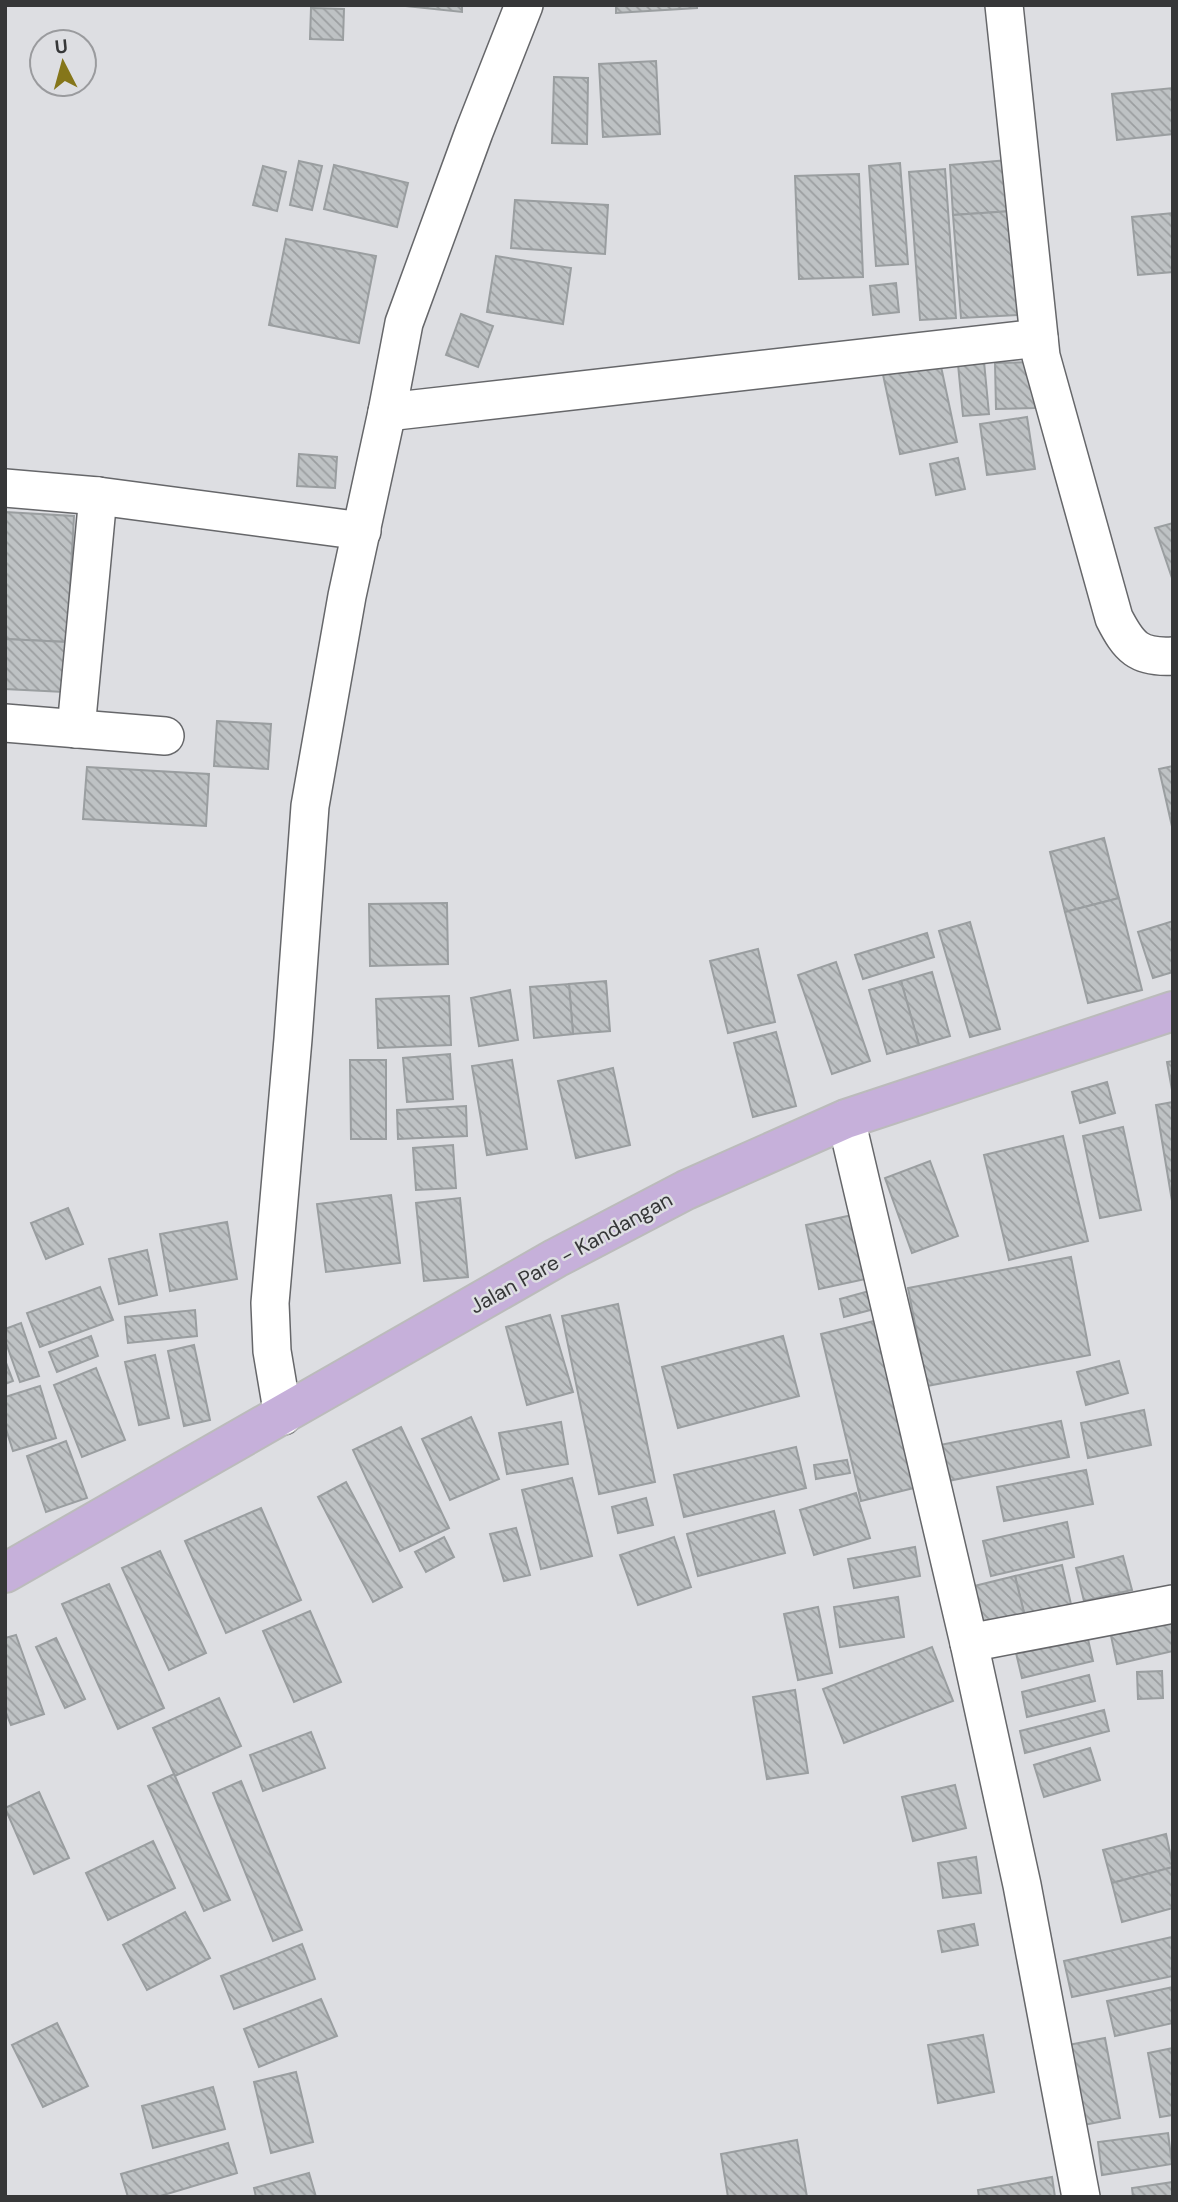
<svg xmlns="http://www.w3.org/2000/svg" width="1178" height="2202" font-family="'DM Sans',sans-serif">
  <style>
    .building { fill: url(#building-back-hatch); stroke: #9a9ea0; stroke-width: 2 }
    .lines { fill: none; stroke-linecap: round; stroke-linejoin: round }
    .minor-casing { stroke: #66676a; stroke-width: 40 }
    .major-casing { stroke: #bbb; stroke-width: 42 }
    .minor { stroke: #fff; stroke-width: 37 }
    .major { stroke: #c6b0da; stroke-width: 38 }
    .labels { text-anchor: middle; stroke-width: 5; stroke-linejoin: round; paint-order: stroke }
    .street-label { font-size: 21px; fill: #363738; stroke: #dddee2 }
  </style>
  <defs>
    <pattern id="building-back-hatch" width="6" height="6" patternUnits="userSpaceOnUse" patternTransform="scale(1.75)"><rect width="6" height="6" fill="#bec2c4"/><path d="M-1 5l2 2M0 0l6 6M5-1l2 2" fill="none" stroke="#9b9ea0"/></pattern>
  </defs>
  <rect width="100%" height="100%" fill="#dddee2"/>
  <g class="building">
    <polygon points="396,5 462,5 462,12"/>
    <polygon points="616,5 697,5 697,8 616,13"/>
    <polygon points="311,8 344,9 343,40 310,39"/>
    <polygon points="656,61 660,134 603,137 599,64"/>
    <polygon points="554,77 588,78 587,144 552,143"/>
    <polygon points="1173,88 1173,134 1117,140 1112,94"/>
    <polygon points="1008,160 1012,211 953,215 950,165"/>
    <polygon points="299,161 322,166 312,210 290,205"/>
    <polygon points="900,163 908,264 876,266 869,166"/>
    <polygon points="334,165 408,183 397,227 324,209"/>
    <polygon points="263,166 286,172 277,211 253,205"/>
    <polygon points="945,169 956,318 920,320 909,172"/>
    <polygon points="859,174 863,277 799,279 795,176"/>
    <polygon points="515,200 608,205 605,254 511,248"/>
    <polygon points="1012,211 1020,315 961,318 953,215"/>
    <polygon points="1173,213 1173,272 1138,275 1132,217"/>
    <polygon points="286,239 376,256 359,343 269,325"/>
    <polygon points="496,256 571,268 563,324 487,312"/>
    <polygon points="896,283 899,312 873,315 870,286"/>
    <polygon points="461,314 493,326 478,367 446,355"/>
    <polygon points="983,351 989,414 963,416 957,354"/>
    <polygon points="939,357 957,442 900,454 882,370"/>
    <polygon points="1034,362 1035,408 996,409 995,363"/>
    <polygon points="1027,417 1035,469 987,475 980,424"/>
    <polygon points="299,454 337,457 335,488 297,486"/>
    <polygon points="958,458 965,489 936,495 930,464"/>
    <polygon points="5,512 74,516 67,642 5,639"/>
    <polygon points="1173,523 1173,581 1155,528"/>
    <polygon points="5,639 67,642 64,692 5,689"/>
    <polygon points="217,721 271,724 268,769 214,766"/>
    <polygon points="1173,766 1173,831 1159,769"/>
    <polygon points="87,767 209,774 206,826 83,819"/>
    <polygon points="1104,838 1119,898 1065,912 1050,852"/>
    <polygon points="1119,898 1142,990 1088,1003 1065,912"/>
    <polygon points="447,903 448,964 370,966 369,904"/>
    <polygon points="1173,921 1173,972 1153,978 1138,932"/>
    <polygon points="970,922 1000,1029 970,1037 939,931"/>
    <polygon points="927,933 934,957 863,979 855,955"/>
    <polygon points="758,949 775,1022 728,1033 710,961"/>
    <polygon points="836,962 870,1061 832,1074 798,975"/>
    <polygon points="932,972 950,1036 919,1045 901,981"/>
    <polygon points="606,981 610,1031 573,1034 569,984"/>
    <polygon points="901,981 919,1045 887,1054 869,990"/>
    <polygon points="569,984 573,1034 534,1038 530,987"/>
    <polygon points="510,990 518,1040 479,1046 471,998"/>
    <polygon points="449,996 451,1045 378,1048 376,999"/>
    <polygon points="776,1032 796,1106 753,1117 734,1043"/>
    <polygon points="450,1054 453,1099 407,1102 403,1058"/>
    <polygon points="350,1060 386,1060 386,1139 351,1139"/>
    <polygon points="512,1060 527,1149 487,1155 472,1066"/>
    <polygon points="1173,1061 1173,1090 1172,1090 1167,1062"/>
    <polygon points="613,1068 630,1145 576,1158 558,1081"/>
    <polygon points="1107,1082 1115,1113 1080,1123 1072,1092"/>
    <polygon points="1173,1102 1173,1201 1172,1201 1156,1105"/>
    <polygon points="466,1106 467,1136 398,1139 397,1110"/>
    <polygon points="1123,1127 1141,1210 1100,1218 1083,1136"/>
    <polygon points="1063,1136 1088,1241 1009,1260 984,1155"/>
    <polygon points="453,1145 456,1188 416,1190 413,1148"/>
    <polygon points="930,1161 958,1236 912,1253 885,1178"/>
    <polygon points="391,1195 400,1263 326,1272 317,1204"/>
    <polygon points="460,1198 468,1277 424,1281 416,1203"/>
    <polygon points="68,1208 83,1244 46,1259 31,1223"/>
    <polygon points="857,1214 870,1278 819,1289 806,1225"/>
    <polygon points="227,1222 237,1279 170,1291 160,1234"/>
    <polygon points="147,1250 157,1295 119,1304 109,1259"/>
    <polygon points="1071,1257 1090,1355 927,1386 908,1288"/>
    <polygon points="100,1287 113,1320 40,1347 27,1313"/>
    <polygon points="873,1290 878,1308 844,1317 840,1299"/>
    <polygon points="618,1304 655,1482 599,1494 562,1316"/>
    <polygon points="195,1310 197,1336 128,1343 125,1317"/>
    <polygon points="550,1315 573,1392 527,1405 506,1327"/>
    <polygon points="878,1320 918,1487 861,1501 821,1334"/>
    <polygon points="21,1323 39,1376 20,1382 5,1340 5,1329"/>
    <polygon points="91,1336 98,1356 57,1372 49,1352"/>
    <polygon points="783,1336 799,1396 678,1428 662,1367"/>
    <polygon points="194,1345 210,1420 184,1426 168,1351"/>
    <polygon points="155,1355 169,1418 139,1425 125,1362"/>
    <polygon points="5,1360 13,1381 5,1384"/>
    <polygon points="1119,1361 1128,1393 1086,1405 1077,1372"/>
    <polygon points="96,1368 125,1440 82,1457 54,1385"/>
    <polygon points="40,1386 56,1438 13,1451 5,1426 5,1397"/>
    <polygon points="1144,1410 1151,1445 1088,1458 1081,1423"/>
    <polygon points="471,1417 499,1479 450,1500 422,1439"/>
    <polygon points="1061,1421 1069,1457 948,1481 940,1445"/>
    <polygon points="561,1422 568,1464 507,1474 499,1433"/>
    <polygon points="401,1427 449,1528 400,1551 353,1450"/>
    <polygon points="66,1441 87,1498 46,1512 27,1456"/>
    <polygon points="796,1447 806,1488 684,1517 674,1475"/>
    <polygon points="847,1460 850,1473 816,1479 814,1465"/>
    <polygon points="1086,1470 1093,1504 1004,1521 997,1487"/>
    <polygon points="572,1478 592,1556 541,1569 522,1490"/>
    <polygon points="346,1482 402,1587 373,1602 318,1497"/>
    <polygon points="856,1493 870,1538 814,1555 800,1510"/>
    <polygon points="646,1498 653,1525 618,1533 612,1507"/>
    <polygon points="261,1508 301,1600 226,1633 185,1541"/>
    <polygon points="774,1511 785,1553 698,1576 687,1534"/>
    <polygon points="1067,1522 1074,1557 991,1576 983,1541"/>
    <polygon points="516,1528 530,1575 504,1581 490,1534"/>
    <polygon points="444,1537 454,1557 426,1572 415,1552"/>
    <polygon points="674,1537 691,1587 638,1605 620,1555"/>
    <polygon points="915,1547 920,1576 854,1588 848,1559"/>
    <polygon points="160,1551 206,1653 169,1670 122,1568"/>
    <polygon points="1123,1556 1132,1590 1084,1601 1076,1568"/>
    <polygon points="1062,1565 1073,1613 1027,1625 1015,1576"/>
    <polygon points="1015,1576 1027,1625 977,1636 966,1588"/>
    <polygon points="109,1584 164,1708 118,1729 62,1604"/>
    <polygon points="898,1597 904,1637 840,1647 834,1607"/>
    <polygon points="818,1607 832,1673 798,1680 784,1614"/>
    <polygon points="310,1611 341,1682 294,1702 263,1631"/>
    <polygon points="1173,1618 1173,1651 1117,1664 1110,1631"/>
    <polygon points="16,1635 44,1714 11,1725 5,1710 5,1638"/>
    <polygon points="1087,1635 1093,1661 1022,1678 1016,1653"/>
    <polygon points="56,1638 85,1699 65,1708 36,1647"/>
    <polygon points="932,1647 953,1701 844,1743 823,1689"/>
    <polygon points="1162,1671 1163,1698 1138,1699 1137,1672"/>
    <polygon points="1089,1675 1095,1701 1027,1717 1022,1692"/>
    <polygon points="795,1690 808,1773 767,1779 753,1697"/>
    <polygon points="219,1698 241,1746 175,1776 153,1728"/>
    <polygon points="1104,1710 1109,1731 1025,1753 1020,1731"/>
    <polygon points="311,1732 325,1768 263,1791 250,1755"/>
    <polygon points="1090,1748 1100,1780 1044,1797 1034,1765"/>
    <polygon points="174,1774 230,1900 204,1911 148,1786"/>
    <polygon points="241,1781 302,1930 273,1941 213,1793"/>
    <polygon points="955,1785 966,1828 913,1841 902,1797"/>
    <polygon points="39,1792 69,1858 34,1874 5,1808"/>
    <polygon points="1166,1834 1173,1867 1112,1883 1103,1850"/>
    <polygon points="153,1841 175,1888 108,1920 86,1873"/>
    <polygon points="976,1857 981,1893 943,1898 938,1863"/>
    <polygon points="1173,1867 1173,1908 1122,1922 1112,1883"/>
    <polygon points="185,1912 210,1958 147,1990 123,1945"/>
    <polygon points="974,1924 978,1945 942,1952 938,1931"/>
    <polygon points="1172,1937 1173,1976 1072,1997 1064,1961"/>
    <polygon points="302,1944 315,1979 234,2009 221,1976"/>
    <polygon points="1173,1987 1173,2023 1115,2036 1107,2001"/>
    <polygon points="321,1999 337,2036 259,2067 244,2029"/>
    <polygon points="57,2023 88,2086 43,2107 12,2045"/>
    <polygon points="983,2035 994,2092 938,2103 928,2045"/>
    <polygon points="1105,2038 1120,2118 1078,2126 1063,2046"/>
    <polygon points="1173,2048 1173,2115 1160,2117 1148,2053"/>
    <polygon points="296,2072 313,2142 271,2153 254,2082"/>
    <polygon points="213,2087 225,2129 153,2148 142,2106"/>
    <polygon points="1168,2133 1172,2164 1102,2175 1098,2142"/>
    <polygon points="797,2140 807,2197 728,2197 721,2154"/>
    <polygon points="228,2143 237,2173 157,2197 128,2197 121,2174"/>
    <polygon points="309,2173 316,2197 256,2197 254,2188"/>
    <polygon points="1052,2177 1055,2197 979,2197 978,2190"/>
    <polygon points="1173,2182 1173,2197 1133,2197 1132,2188"/>
  </g>
  <g class="lines">
    <g class="minor-casing">
      <g id="minor">
        <path d="M1004 5 1041 356 1114 618C1129 647 1138 658 1173 656"/>
        <polyline points="387,412 1039,338"/>
        <polyline points="5,488 98,496 362,531"/>
        <polyline points="5,723 165,736"/>
        <polyline points="76,729 98,496"/>
        <polyline points="846,1119 969,1643 1173,1604"/>
        <polyline points="283,1416 272,1351 270,1303 293,1039 310,806 347,596 387,412 404,323 474,132 524,5"/>
        <polyline points="969,1643 1022,1885 1081,2197"/>
      </g>
    </g>
    <g class="major-casing">
      <polyline id="major" points="5,1573 556,1258 686,1190 846,1119 1173,1011"/>
    </g>
    <use href="#minor" class="minor"/>
    <use href="#major" class="major"/>
  </g>
  <g class="labels">
    <g class="street-label">
      <text transform="translate(571 1253) rotate(-29)" y="7">Jalan Pare - Kandangan</text>
    </g>
  </g>
  <rect width="1178" height="2202" fill="none" stroke="#363738" stroke-width="14"/>
  <g transform="translate(63 63) rotate(354)"><circle r="33" fill="#dddee2" stroke="#9a9b9e" stroke-width="2"/>
  <path d="M0-5L12 26L0 18L-12 26Z" fill="#85761a"/>
  <text y="-10" font-size="19" font-weight="bold" text-anchor="middle" fill="#363738">U</text>
  </g>
</svg>
